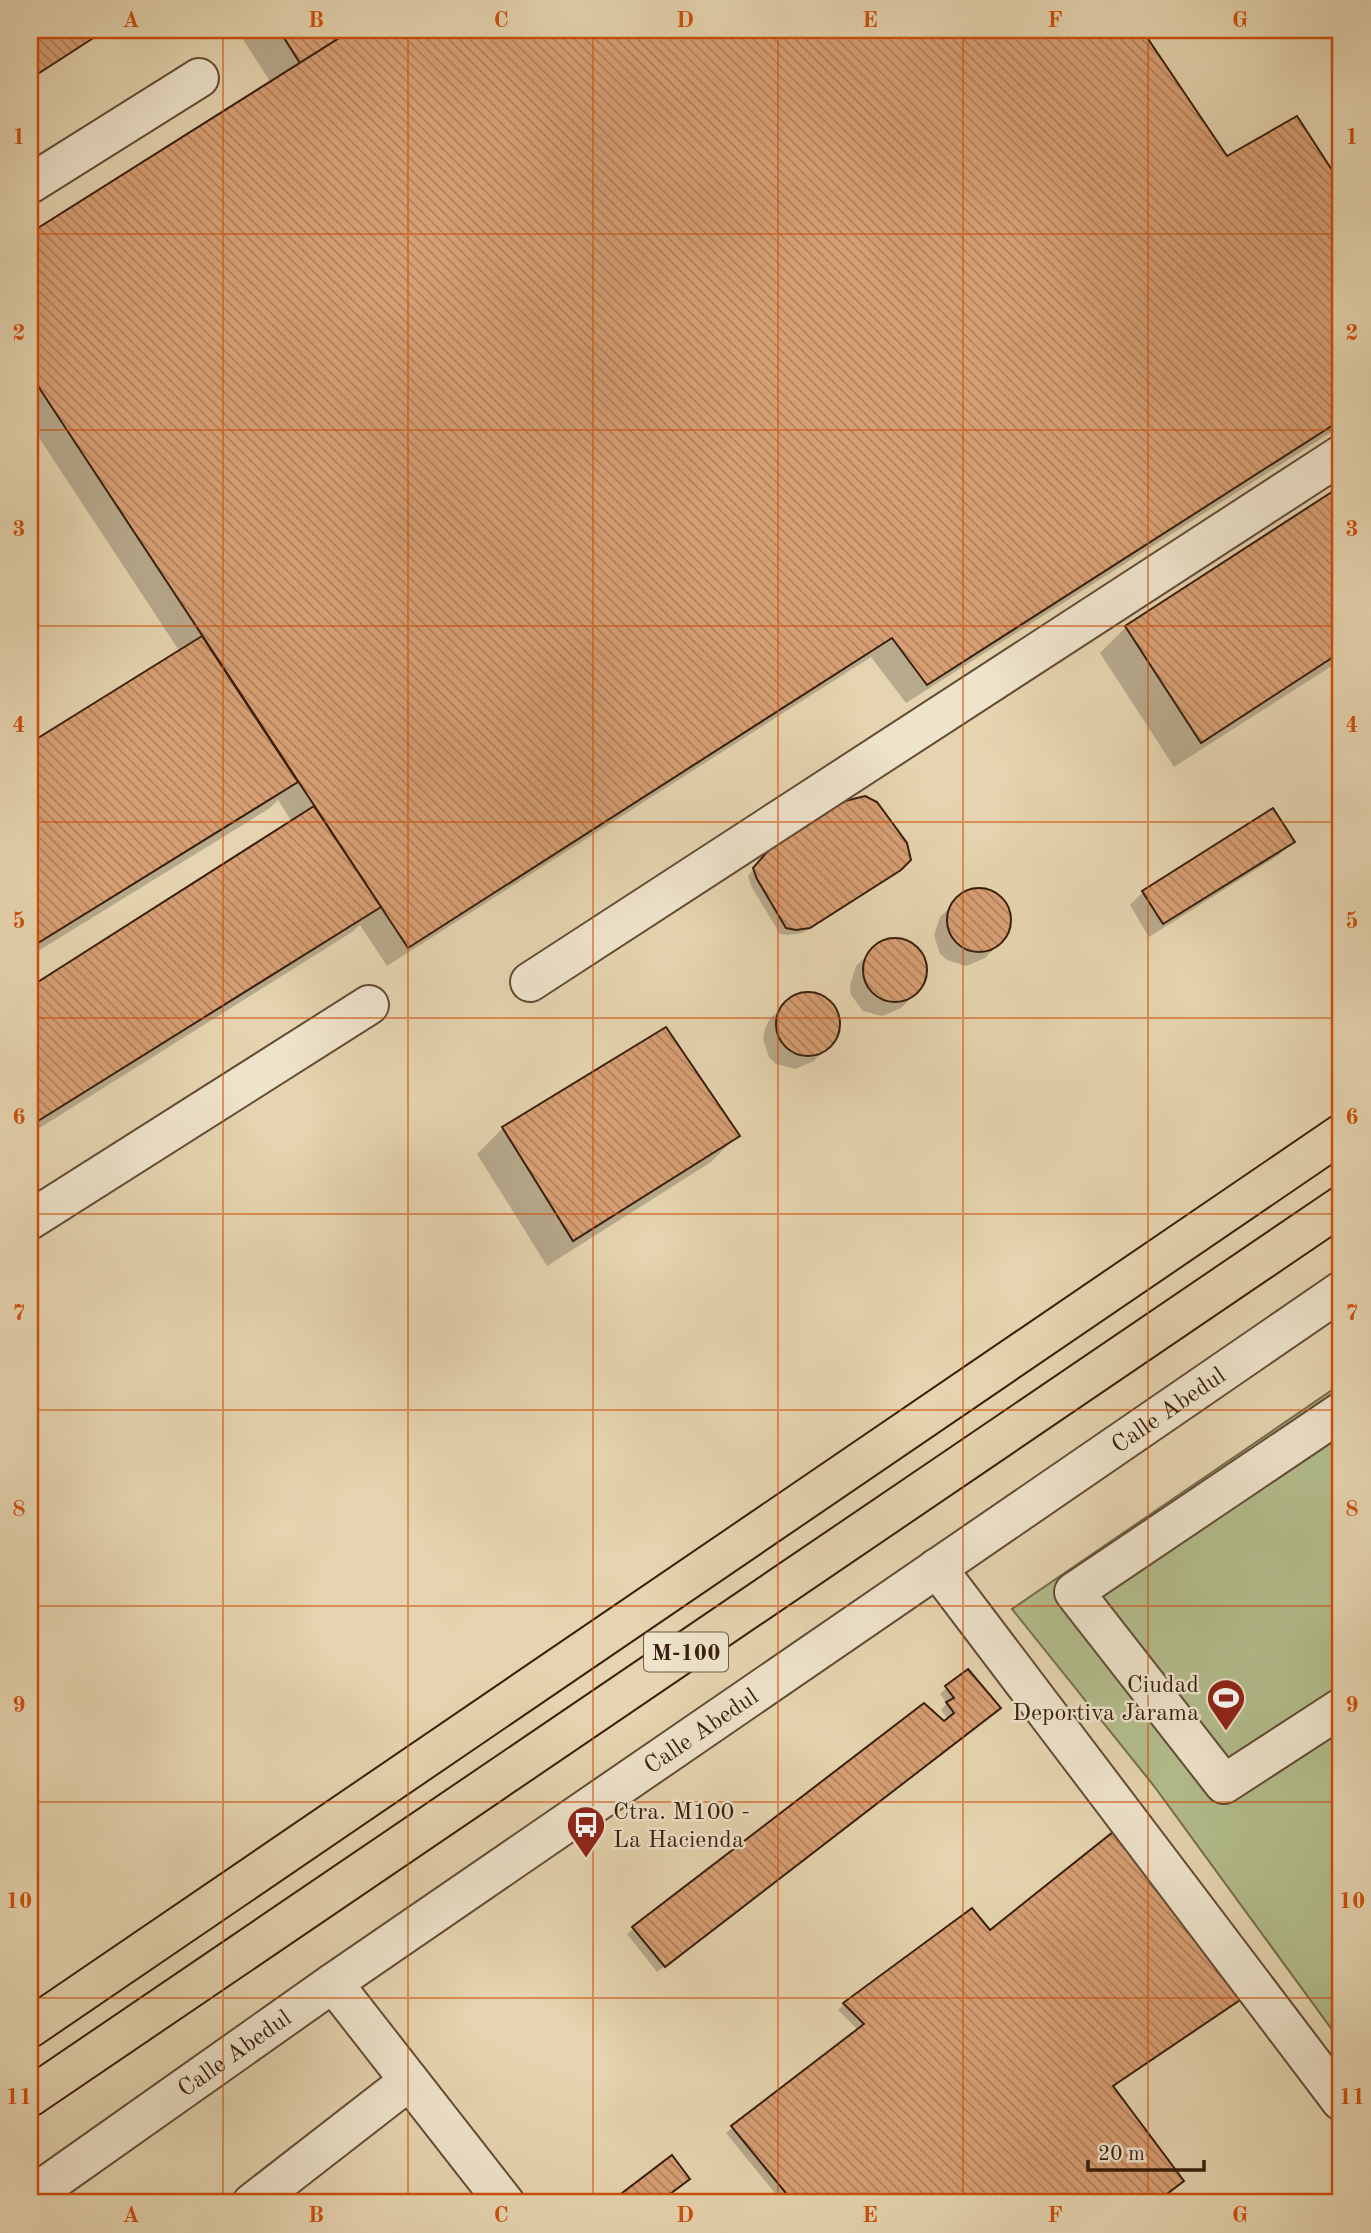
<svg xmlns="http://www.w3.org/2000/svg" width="1371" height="2233" font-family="'Old Standard TT',serif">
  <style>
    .green { fill: #b3bd8c; stroke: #766e4c; stroke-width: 2 }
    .shadow { fill: #0003 }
    .building { fill: url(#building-back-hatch); stroke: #381e0d; stroke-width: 2 }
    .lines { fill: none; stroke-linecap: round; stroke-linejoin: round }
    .minor-casing { stroke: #634c36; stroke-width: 42 }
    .highway-casing { stroke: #381e0d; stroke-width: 42 }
    .minor { stroke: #eee3cb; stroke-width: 38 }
    .highway { stroke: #e5d4af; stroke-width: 38 }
    .grid { fill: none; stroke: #ce500c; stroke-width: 2; stroke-opacity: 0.55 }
    .labels { text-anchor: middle; stroke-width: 5; stroke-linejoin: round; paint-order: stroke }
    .shield { fill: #eee3cb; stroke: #6f5946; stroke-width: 2 }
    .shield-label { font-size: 23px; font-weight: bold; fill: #381e0d }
    .street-label { font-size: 24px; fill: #381e0d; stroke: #eee3cb }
    .poi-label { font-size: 24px; fill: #381e0d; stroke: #eee3cb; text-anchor: end }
    .neatline { fill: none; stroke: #ce500c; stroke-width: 2.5 }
    .grid-label { font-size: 23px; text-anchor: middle; font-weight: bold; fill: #ce500c }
  </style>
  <defs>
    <pattern id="building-back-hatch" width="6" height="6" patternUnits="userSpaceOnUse" patternTransform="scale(1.75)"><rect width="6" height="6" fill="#d89f74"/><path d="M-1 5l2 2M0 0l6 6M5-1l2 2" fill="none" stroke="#b0815e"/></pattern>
  </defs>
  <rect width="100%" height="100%" fill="#e5d4af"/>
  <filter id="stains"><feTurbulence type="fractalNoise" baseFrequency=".00286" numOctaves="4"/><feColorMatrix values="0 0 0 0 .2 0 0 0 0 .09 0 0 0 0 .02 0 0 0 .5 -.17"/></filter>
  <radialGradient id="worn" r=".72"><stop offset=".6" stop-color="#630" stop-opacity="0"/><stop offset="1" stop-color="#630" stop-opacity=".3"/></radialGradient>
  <polygon class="green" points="1341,1384 1341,2042 1154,1786 1012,1609"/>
  <g class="shadow">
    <polygon points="30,30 97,30 99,33 30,80"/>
    <polygon points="237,30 1140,30 1226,158 1296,119 1341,187 1341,426 906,703 871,657 387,966 360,925 352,932 30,1134 30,989 292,822 278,800 270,808 30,956 30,745 180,652 30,424 30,235 271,83"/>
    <polygon points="1341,488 1341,660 1174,767 1100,653 1126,627"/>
    <polygon points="1292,841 1279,855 1149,937 1130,905 1143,892"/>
    <polygon points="762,859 909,859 893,876 802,933 788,935 780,934 751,886 748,876"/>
    <polygon points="982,889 1000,898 1010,916 1006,936 985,958 966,966 947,960 940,954 934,935 940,917 962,895"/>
    <polygon points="897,940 916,948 926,966 925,976 915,994 901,1008 882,1016 863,1011 851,995 850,985 856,966 870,952 887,941"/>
    <polygon points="811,993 829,1001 836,1009 839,1030 835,1039 814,1061 795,1069 776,1064 769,1057 763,1039 765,1029 769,1020 791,998"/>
    <polygon points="666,1029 737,1136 711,1162 547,1266 477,1154 503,1128"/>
    <polygon points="947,1687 992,1714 657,1972 627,1934 634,1928 944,1723 949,1720 941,1710 947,1703 940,1694"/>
    <polygon points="972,1910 989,1933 1241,1998 1111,2088 1176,2187 1154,2203 783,2203 726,2133 858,2030 838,2010 844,2004"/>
  </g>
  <g class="building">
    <polygon points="30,30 99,30 101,33 30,79"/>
    <polygon points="279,30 352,30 300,63"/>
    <polygon points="352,30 1142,30 1227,156 1297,116 1341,184 1341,420 927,685 892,638 408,948 30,374 30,233"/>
    <polygon points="1341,486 1341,652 1201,743 1125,626"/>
    <polygon points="202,636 298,782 30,948 30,743"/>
    <polygon points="865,796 877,802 907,843 911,860 901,870 810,928 796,930 786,928 757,879 753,868 768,851 845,801"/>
    <polygon points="314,806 381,907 30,1126 30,987"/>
    <polygon points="1273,808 1295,842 1163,924 1142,891"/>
    <circle cx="979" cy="920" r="32"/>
    <circle cx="895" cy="970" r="32"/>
    <circle cx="808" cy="1024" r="32"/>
    <polygon points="666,1027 740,1136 573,1241 502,1127"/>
    <polygon points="968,1669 1001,1708 665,1967 632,1927 924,1703 944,1721 954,1713 946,1702 954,1698 945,1686"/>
    <polygon points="1113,1832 1243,1998 1113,2086 1184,2181 1155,2203 794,2203 731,2126 864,2024 843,2003 972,1908 990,1930"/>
    <polygon points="672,2155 690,2179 658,2203 609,2203"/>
  </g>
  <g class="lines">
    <g class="minor-casing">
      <g id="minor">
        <polyline points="30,184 199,78"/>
        <polyline points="530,982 1341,455"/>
        <polyline points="30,1220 369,1005"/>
        <polyline points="1341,1412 1074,1592 1224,1784 1341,1708"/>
        <polyline points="937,1568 1341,2101"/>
        <polyline points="333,1983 505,2203"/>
        <path id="s1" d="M30 2197 333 1983 1341 1291"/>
        <polyline points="252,2203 409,2081"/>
      </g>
    </g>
    <g class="highway-casing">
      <g id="highway">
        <polyline points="30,2028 1341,1134"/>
        <polyline points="30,2097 1341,1206"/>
      </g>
    </g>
    <use href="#minor" class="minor"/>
    <use href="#highway" class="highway"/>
  </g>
  <path class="grid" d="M223 30V2203M408 30V2203M593 30V2203M778 30V2203M963 30V2203M1148 30V2203M30 234H1341M30 430H1341M30 626H1341M30 822H1341M30 1018H1341M30 1214H1341M30 1410H1341M30 1606H1341M30 1802H1341M30 1998H1341"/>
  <defs>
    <g id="stadium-pin" transform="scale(2.0125)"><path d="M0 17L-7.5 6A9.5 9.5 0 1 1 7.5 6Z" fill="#8f2418" stroke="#eee3cb"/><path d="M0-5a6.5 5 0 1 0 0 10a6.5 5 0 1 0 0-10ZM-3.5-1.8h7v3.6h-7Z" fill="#fff"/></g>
    <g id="bus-pin" transform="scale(2.0125)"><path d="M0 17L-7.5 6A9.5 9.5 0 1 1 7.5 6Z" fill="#8f2418" stroke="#eee3cb"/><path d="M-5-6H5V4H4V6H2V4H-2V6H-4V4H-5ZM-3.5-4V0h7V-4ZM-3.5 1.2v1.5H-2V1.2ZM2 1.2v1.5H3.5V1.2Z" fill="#fff"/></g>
  </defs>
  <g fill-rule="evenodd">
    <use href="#stadium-pin" x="1226" y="1698"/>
    <use href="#bus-pin" x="586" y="1825"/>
  </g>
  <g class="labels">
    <rect class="shield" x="644" y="1632.5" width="84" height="39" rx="5"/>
    <g class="shield-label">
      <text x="686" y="1660">M-100</text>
    </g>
    <g class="street-label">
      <text dy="8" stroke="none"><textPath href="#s1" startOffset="1384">Calle Abedul</textPath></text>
      <text dy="8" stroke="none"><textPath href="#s1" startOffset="817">Calle Abedul</textPath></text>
      <text dy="8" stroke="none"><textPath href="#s1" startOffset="250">Calle Abedul</textPath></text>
    </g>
    <g class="poi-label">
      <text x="1199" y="1692">Ciudad<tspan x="1199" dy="28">Deportiva Jarama</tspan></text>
      <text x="613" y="1819" text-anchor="start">Ctra. M100 -<tspan x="613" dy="28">La Hacienda</tspan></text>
    </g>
  </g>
  <rect width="1371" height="2233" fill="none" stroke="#e5d4af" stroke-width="77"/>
  <path d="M1088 2160v10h116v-10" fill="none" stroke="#381e0d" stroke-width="3.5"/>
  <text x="1098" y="2160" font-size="21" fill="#381e0d" stroke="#eee3cb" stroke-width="5" paint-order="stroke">20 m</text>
  <rect x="38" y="38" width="1294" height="2156" class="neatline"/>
  <g class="grid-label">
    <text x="131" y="27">A</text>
    <text x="316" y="27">B</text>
    <text x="501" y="27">C</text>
    <text x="685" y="27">D</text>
    <text x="870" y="27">E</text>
    <text x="1055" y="27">F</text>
    <text x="1240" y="27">G</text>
    <text x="19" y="144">1</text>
    <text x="1352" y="144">1</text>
    <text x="19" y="340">2</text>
    <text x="1352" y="340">2</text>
    <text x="19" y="536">3</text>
    <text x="1352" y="536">3</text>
    <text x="19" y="732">4</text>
    <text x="1352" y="732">4</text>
    <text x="19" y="928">5</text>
    <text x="1352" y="928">5</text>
    <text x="19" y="1124">6</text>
    <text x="1352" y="1124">6</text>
    <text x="19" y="1320">7</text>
    <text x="1352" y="1320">7</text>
    <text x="19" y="1516">8</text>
    <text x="1352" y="1516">8</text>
    <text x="19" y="1712">9</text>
    <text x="1352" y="1712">9</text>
    <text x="19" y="1908">10</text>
    <text x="1352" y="1908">10</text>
    <text x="19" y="2104">11</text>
    <text x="1352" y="2104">11</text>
    <text x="131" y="2222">A</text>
    <text x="316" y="2222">B</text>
    <text x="501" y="2222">C</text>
    <text x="685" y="2222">D</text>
    <text x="870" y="2222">E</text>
    <text x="1055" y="2222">F</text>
    <text x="1240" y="2222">G</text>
  </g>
  <rect width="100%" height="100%" filter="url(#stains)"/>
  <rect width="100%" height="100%" fill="url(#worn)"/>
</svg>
